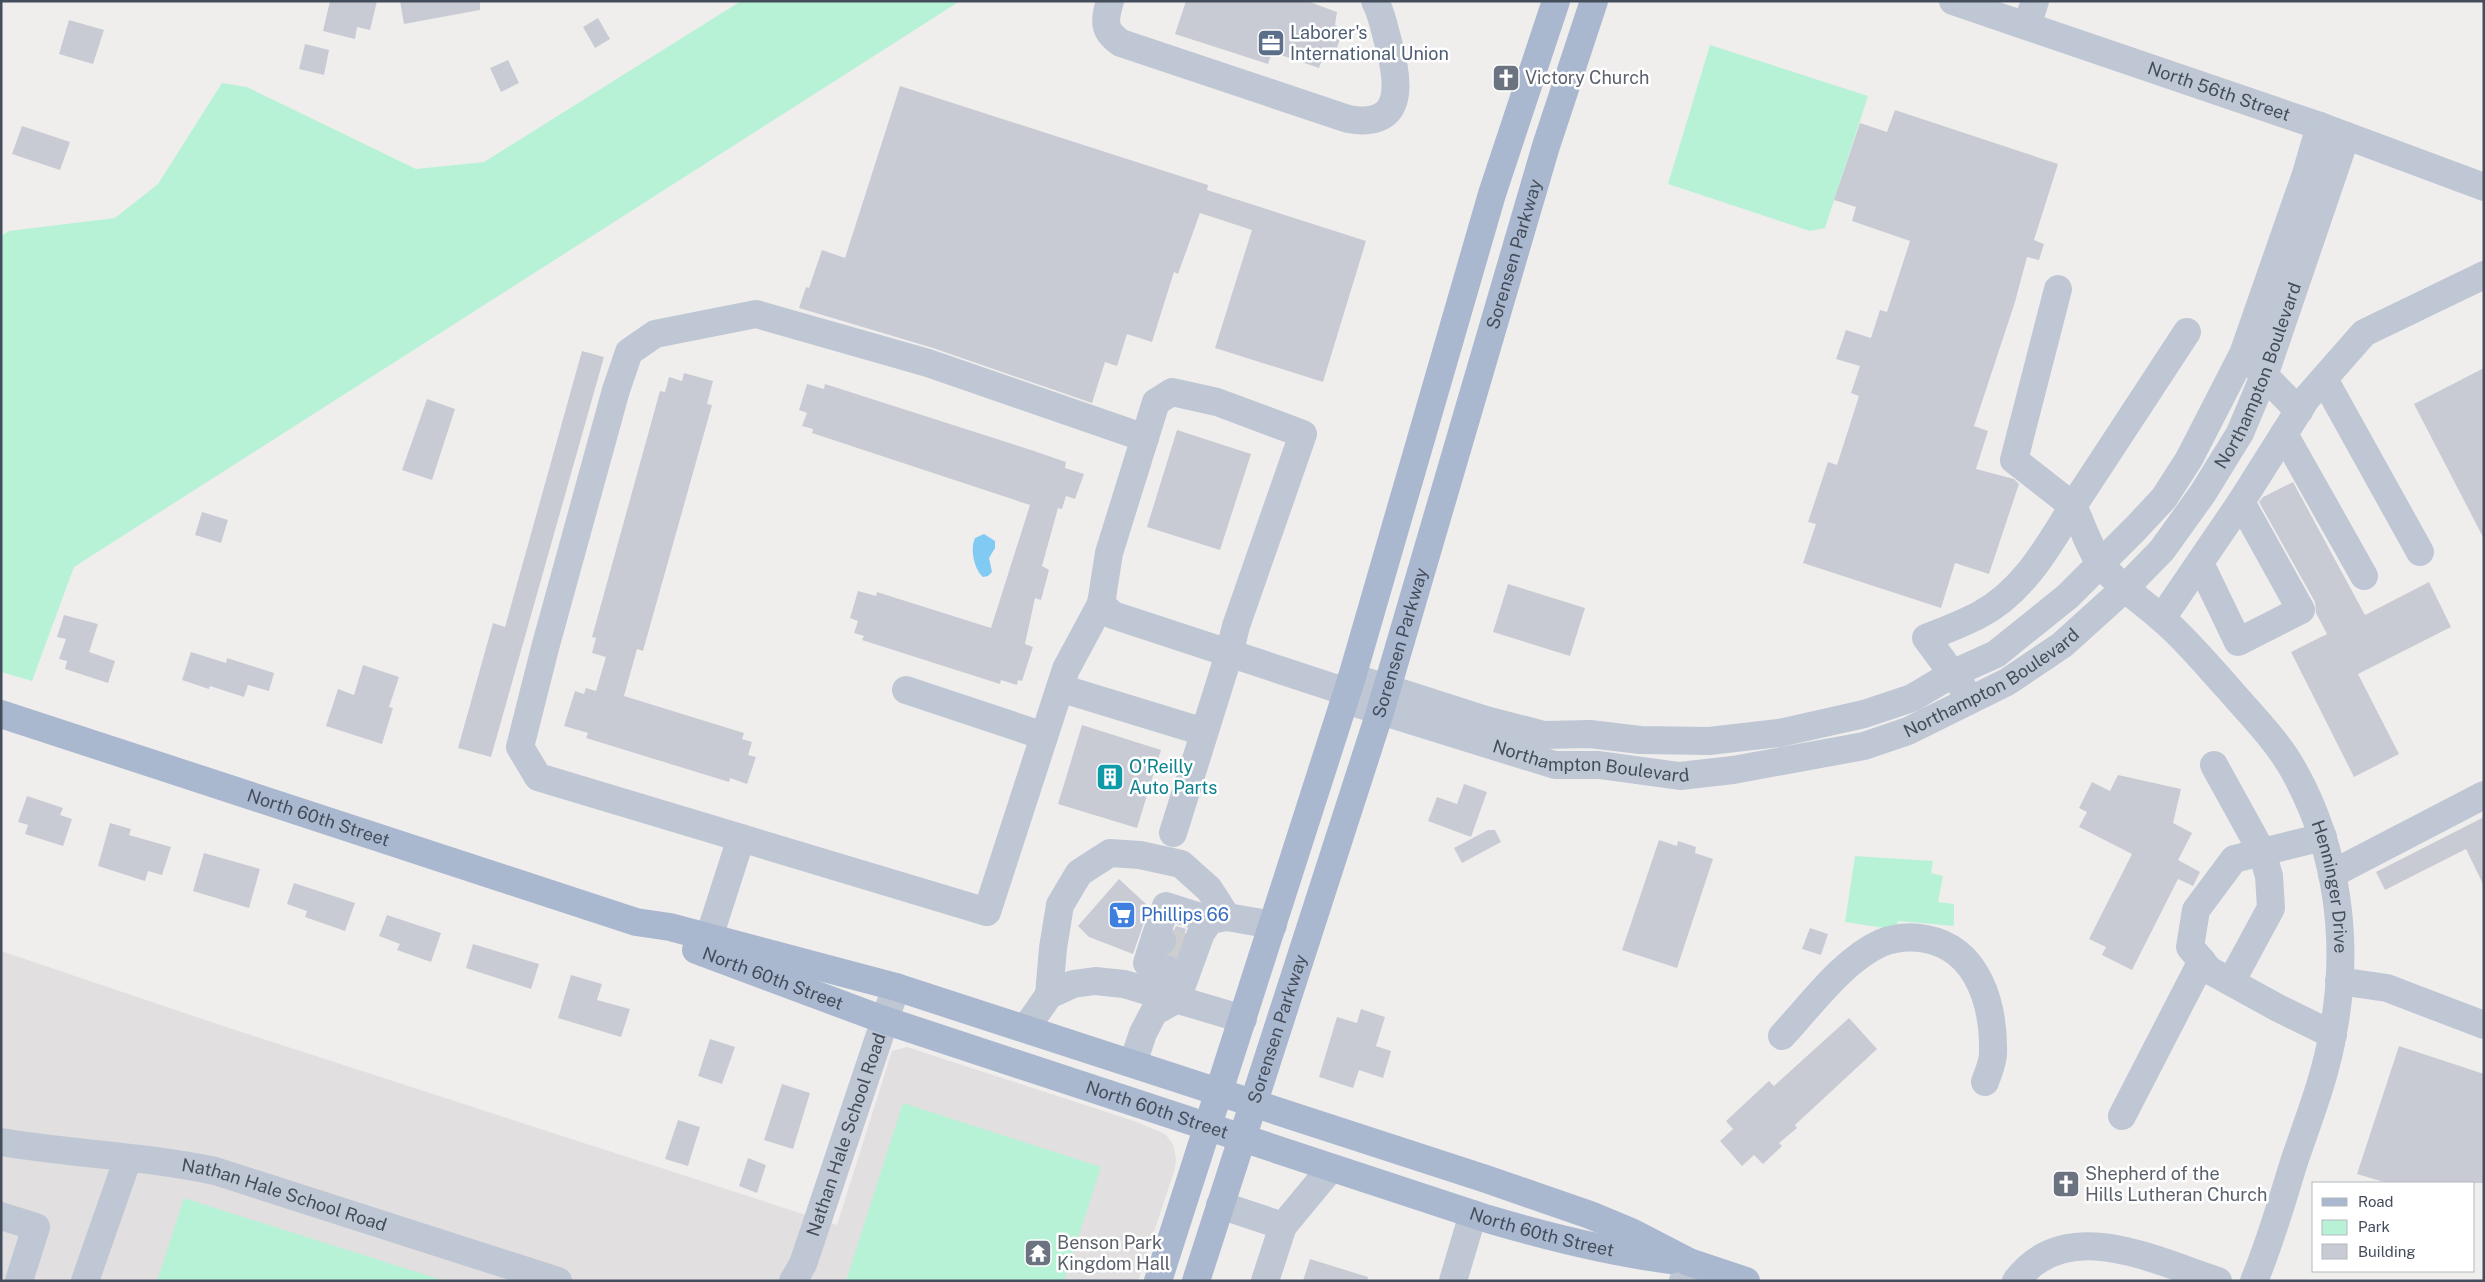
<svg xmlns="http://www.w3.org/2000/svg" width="2485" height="1282" font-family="'Public Sans',sans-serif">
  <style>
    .education { fill: #e1dfdf }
    .green { fill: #b7f2d7 }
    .water { fill: #81caf3 }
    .building { fill: #c9cbd4 }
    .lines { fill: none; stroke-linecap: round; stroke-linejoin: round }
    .minor-tunnel { stroke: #ceced0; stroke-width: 28; stroke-dasharray: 28 14; stroke-linecap: butt }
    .minor { stroke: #bfc7d4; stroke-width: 28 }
    .major { stroke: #aab8cf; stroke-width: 28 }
    .labels { text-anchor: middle; stroke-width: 5; stroke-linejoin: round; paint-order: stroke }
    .service-label { font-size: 18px; fill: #4e5e75; stroke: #fff; text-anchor: start }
    .worship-label { font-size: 18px; fill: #5b616d; stroke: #fff; text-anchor: start }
    .street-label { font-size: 18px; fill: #444d5c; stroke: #fff }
    .culture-label { font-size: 18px; fill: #0d838f; stroke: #fff; text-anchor: start }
    .shop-label { font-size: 18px; fill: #366cbe; stroke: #fff; text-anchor: start }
  </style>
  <rect width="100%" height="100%" fill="#f0eeed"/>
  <polygon class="education" points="1,951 229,1028 837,1225 892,1051 907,1047 1137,1122 1165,1134 1173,1144 1176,1158 1175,1168 1138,1281 1,1281"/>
  <g class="green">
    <polygon points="741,1 960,1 74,567 32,681 1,672 1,236 9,231 115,218 158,184 222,83 247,87 416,169 484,162"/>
    <polygon points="1710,45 1868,96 1825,228 1810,231 1668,184"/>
    <polygon points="1855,856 1933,861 1931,873 1943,876 1938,902 1954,904 1954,926 1898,921 1897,930 1845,922"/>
    <polygon points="903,1103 1101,1167 1064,1281 846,1281"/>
    <polygon points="184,1198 445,1281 157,1281"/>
  </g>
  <path class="water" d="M984 534 995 541V548L989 558 992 572 988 576 983 577C974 569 970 549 975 538Z"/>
  <g class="building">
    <polygon points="330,1 377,1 370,30 357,27 355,39 323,31"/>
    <polygon points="400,1 480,1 480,10 404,24"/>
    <polygon points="1186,1 1307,1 1337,12 1335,25 1343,29 1334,57 1325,52 1319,68 1272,52 1268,64 1175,34"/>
    <polygon points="598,18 610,39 595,48 583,27"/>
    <polygon points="69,20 104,30 93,64 59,54"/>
    <polygon points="305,44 329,50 324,75 299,69"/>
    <polygon points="508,60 519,83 501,92 490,68"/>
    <polygon points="900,86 1208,185 1207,190 1366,241 1323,382 1215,348 1252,230 1200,213 1178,274 1174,272 1152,342 1127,334 1117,366 1105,362 1092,403 933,348 799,308 806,287 809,288 822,250 845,258"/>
    <polygon points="1895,110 2058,164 2034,240 2044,244 2039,260 2027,257 2015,302 1974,426 1988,431 1976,469 2014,479 2019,484 1989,574 1955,563 1941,608 1803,563 1816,524 1808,522 1828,462 1837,465 1859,396 1851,393 1860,366 1836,359 1846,330 1871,338 1880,310 1887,312 1910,241 1852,221 1856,207 1834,200 1860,123 1887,132"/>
    <polygon points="22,126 70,142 60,170 12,154"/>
    <polygon points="582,351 604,357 491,757 458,748 493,623 505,627"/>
    <polygon points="2484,368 2484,539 2414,404"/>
    <polygon points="684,373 713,381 707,404 712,405 643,651 637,649 624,696 744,733 742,739 752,742 748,755 756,757 747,784 730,778 729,782 586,738 588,733 564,726 575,691 584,694 586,688 596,691 606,657 592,653 596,638 592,637 660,391 665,392 669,377 682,381"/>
    <polygon points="807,384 824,389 825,384 1031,450 1066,462 1065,468 1084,474 1075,499 1066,496 1062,509 1058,508 1042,566 1049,570 1041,600 1035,598 1025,644 1033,647 1022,681 1018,680 1017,685 1001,680 1000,684 862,640 864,636 854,633 858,621 850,618 858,591 876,596 877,592 991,628 1030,505 812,433 813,429 802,426 807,413 799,410"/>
    <polygon points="427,399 455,409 432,480 402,470"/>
    <polygon points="1177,430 1251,454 1220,550 1147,527"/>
    <polygon points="2293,482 2365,615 2429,582 2451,627 2358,674 2399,754 2354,777 2291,652 2327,634 2316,613 2315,602 2259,502 2263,497"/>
    <polygon points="202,512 228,520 221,543 195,535"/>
    <polygon points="1508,584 1585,608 1570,656 1493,632"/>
    <polygon points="64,615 98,624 89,652 115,661 108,683 65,669 67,661 59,659 66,639 57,637"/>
    <polygon points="191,652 226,663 227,658 274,673 269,691 248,685 244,697 210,686 209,689 182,680"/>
    <polygon points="363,665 399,677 389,707 393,708 382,744 326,726 338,689 354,695"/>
    <polygon points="1082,725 1161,750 1137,828 1058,804"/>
    <polygon points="2118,775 2181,789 2173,823 2192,833 2178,860 2200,872 2193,886 2178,879 2132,970 2102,955 2106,947 2089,939 2132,854 2079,827 2087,812 2079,808 2092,782 2110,791"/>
    <polygon points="1464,784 1487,792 1471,837 1428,821 1437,797 1457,804"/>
    <polygon points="27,796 63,808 60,815 72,819 63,846 25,834 28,825 18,822"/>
    <polygon points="2484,817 2484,886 2466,849 2385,890 2376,872"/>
    <polygon points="110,823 131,829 129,835 171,847 162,875 148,871 145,881 98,866"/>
    <polygon points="1488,830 1495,830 1501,842 1462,863 1454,848"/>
    <polygon points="1659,840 1677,846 1678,841 1696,847 1695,853 1713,859 1677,968 1622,950"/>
    <polygon points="204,853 260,869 249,908 193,891"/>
    <polygon points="1119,879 1147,905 1150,905 1133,954 1089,937 1078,926"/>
    <polygon points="294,883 355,903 345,931 305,917 307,911 287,904"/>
    <polygon points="387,915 441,933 431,962 397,950 400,944 379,936"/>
    <polygon points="1176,926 1186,929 1176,956 1170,954 1176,947 1177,939 1174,931"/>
    <polygon points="1810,928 1828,934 1821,955 1802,949"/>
    <polygon points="473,944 539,964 531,989 466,968"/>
    <polygon points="571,975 602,984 597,1000 630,1009 621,1037 558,1018"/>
    <polygon points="1361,1009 1385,1017 1376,1046 1391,1051 1383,1078 1359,1070 1353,1088 1319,1077 1337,1017 1357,1023"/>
    <polygon points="1849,1018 1877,1049 1795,1125 1797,1128 1779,1143 1782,1146 1763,1164 1754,1155 1742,1166 1720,1141 1733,1129 1726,1121 1769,1081 1774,1086"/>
    <polygon points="710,1039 735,1047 722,1084 698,1076"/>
    <polygon points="2399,1046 2484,1074 2484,1183 2387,1183 2357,1174"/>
    <polygon points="782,1084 810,1093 793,1149 764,1140"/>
    <polygon points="678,1120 700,1127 688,1166 665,1159"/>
    <polygon points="748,1158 766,1165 757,1193 739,1186"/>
    <polygon points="1310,1259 1368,1277 1367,1281 1303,1281"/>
  </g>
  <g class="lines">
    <polyline class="minor-tunnel" points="1162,941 1184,947"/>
    <g class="minor">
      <path d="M1110 1C1104 21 1103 31 1121 43L1348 119C1409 130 1398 76 1387 38 1384 26 1381 12 1375 1"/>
      <path id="s1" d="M1953 1 2320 126 2484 187"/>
      <polyline points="2027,25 2035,1"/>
      <polyline points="2058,289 2014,460 2073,506 2187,332"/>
      <polyline points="2253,364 2299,411"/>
      <polyline points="2324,379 2420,552"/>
      <polyline points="2284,434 2364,576"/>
      <path id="s2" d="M2073 506C2082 524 2089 549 2102 565 2119 587 2141 600 2161 618 2185 638 2207 665 2228 688 2251 715 2277 740 2294 771 2338 850 2350 944 2333 1032 2326 1075 2309 1118 2295 1159 2282 1200 2271 1241 2254 1281"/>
      <polyline points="2200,563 2238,642 2301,610 2241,502"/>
      <polyline points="1101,604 1066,669 987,912 538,777 520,747 545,648 616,390 629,352 655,334 756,314 928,363 1145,438"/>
      <polyline points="2162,618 2241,502 2306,399 2364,333 2484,275"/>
      <polyline points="1352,677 1486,720 1544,735 1590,734 1640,740 1709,741 1779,733 1864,714 1912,698 1954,673 1996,654 2068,596 2136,528 2164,498 2189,459 2243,354 2306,174 2320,126"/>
      <polyline points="1060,688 1204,732"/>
      <path d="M1963 688 1926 638C1943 631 1962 624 1979 615 2023 592 2048 547 2073 506"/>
      <polyline points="906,690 1044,736"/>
      <path id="s3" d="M1345 700 1555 765H1599L1680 776 1733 770 1864 746 1908 731 2007 682 2062 645 2124 589 2162 550 2203 493 2240 433 2264 376 2346 136"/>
      <polyline points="2214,765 2262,852 2269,876 2271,908 2231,982"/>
      <polyline points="1173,833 1229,654 1236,626 1303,434 1217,402 1172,392 1156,402 1109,553 1101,604 1113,615 1347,692"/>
      <polyline points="2323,837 2234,859 2196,910 2190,947 2209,970 2278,1008 2333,1035"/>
      <polyline points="2332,874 2484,795"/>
      <polyline points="1155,938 1147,963 1185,976"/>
      <polyline points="1162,941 1155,938 1166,906 1210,920"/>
      <polyline points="704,953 741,838"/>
      <polyline points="2339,981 2387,988 2484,1025"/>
      <polyline points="1049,995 1053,948 1060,905 1079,873 1110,853 1140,855 1181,864 1209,889 1227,917"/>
      <polyline points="1026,1028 1049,995 1073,984 1095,981 1124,984 1243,1019"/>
      <path d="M1782 1036C1810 1006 1843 960 1881 943 1896 937 1911 936 1926 939 1979 949 1994 1006 1993 1053 1993 1063 1988 1073 1985 1082"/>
      <polyline points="1133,1063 1143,1033 1154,1012 1177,999 1201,933 1210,920 1227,917 1273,925"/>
      <polyline points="2122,1116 2202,961"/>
      <path id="s4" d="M1 1142C72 1154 145 1156 215 1171L558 1281"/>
      <polyline points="1220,1205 1283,1226 1265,1281"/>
      <polyline points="1,1216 36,1227 19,1281"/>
      <polyline points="1283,1226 1331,1168"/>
      <polyline points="85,1281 128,1158"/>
      <path id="s5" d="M793 1281 803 1264 896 987"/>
      <polyline points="1453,1281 1473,1214"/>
      <polyline points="1683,1281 1689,1262"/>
      <path d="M2016 1281C2066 1214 2155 1261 2218 1281"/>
    </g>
    <g class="major">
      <path id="s6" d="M1 714 636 922 670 927 896 987 1486 1179 1590 1215 1631 1232 1689 1262 1746 1281"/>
      <path id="s7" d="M696 950 884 1020 1488 1219C1549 1237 1608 1252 1671 1260"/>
      <polyline points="1158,1281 1352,677 1492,194 1556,1"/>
      <path id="s8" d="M1196 1281 1380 712 1546 146 1594 1"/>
    </g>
  </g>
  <defs>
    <g id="office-square" transform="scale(1.4375)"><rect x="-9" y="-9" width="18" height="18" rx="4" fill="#5c6f8a" stroke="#fff"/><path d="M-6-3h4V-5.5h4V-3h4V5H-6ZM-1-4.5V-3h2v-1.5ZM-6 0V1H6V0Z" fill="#fff"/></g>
    <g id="church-square" transform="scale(1.4375)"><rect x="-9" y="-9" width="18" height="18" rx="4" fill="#6b7280" stroke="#fff"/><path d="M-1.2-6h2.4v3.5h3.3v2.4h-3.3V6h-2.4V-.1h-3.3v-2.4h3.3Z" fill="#fff"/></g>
    <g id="building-square" transform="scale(1.4375)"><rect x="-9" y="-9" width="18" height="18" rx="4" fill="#0f9aa8" stroke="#fff"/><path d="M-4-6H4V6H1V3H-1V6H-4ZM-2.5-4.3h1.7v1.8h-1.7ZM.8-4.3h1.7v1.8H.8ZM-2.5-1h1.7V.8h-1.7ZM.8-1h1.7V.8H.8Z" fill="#fff"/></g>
    <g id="supermarket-square" transform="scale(1.4375)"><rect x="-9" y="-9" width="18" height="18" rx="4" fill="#3f7fe0" stroke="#fff"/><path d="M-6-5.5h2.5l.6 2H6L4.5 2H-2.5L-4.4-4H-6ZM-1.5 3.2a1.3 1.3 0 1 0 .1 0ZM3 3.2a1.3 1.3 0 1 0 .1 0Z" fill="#fff"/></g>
    <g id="temple-square" transform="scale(1.4375)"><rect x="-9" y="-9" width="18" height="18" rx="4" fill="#6b7280" stroke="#fff"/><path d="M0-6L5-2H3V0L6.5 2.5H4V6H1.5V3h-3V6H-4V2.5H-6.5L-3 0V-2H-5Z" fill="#fff"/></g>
  </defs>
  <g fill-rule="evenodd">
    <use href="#office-square" x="1271" y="43"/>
    <use href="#church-square" x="1506" y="78"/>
    <use href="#building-square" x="1110" y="777"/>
    <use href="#supermarket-square" x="1122" y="915"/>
    <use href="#church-square" x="2066" y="1184"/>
    <use href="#temple-square" x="1038" y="1253"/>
  </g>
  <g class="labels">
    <g class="service-label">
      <text x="1290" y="39">Laborer's<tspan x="1290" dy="21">International Union</tspan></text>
    </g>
    <g class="worship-label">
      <text x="1525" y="84">Victory Church</text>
      <text x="2085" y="1180">Shepherd of the<tspan x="2085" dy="21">Hills Lutheran Church</tspan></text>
      <text x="1057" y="1249">Benson Park<tspan x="1057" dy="21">Kingdom Hall</tspan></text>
    </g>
    <g class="street-label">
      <text dy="6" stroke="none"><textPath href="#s1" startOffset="281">North 56th Street</textPath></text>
      <text dy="6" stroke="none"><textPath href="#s8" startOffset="1075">Sorensen Parkway</textPath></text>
      <text dy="6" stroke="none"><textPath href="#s3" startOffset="1094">Northampton Boulevard</textPath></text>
      <text dy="6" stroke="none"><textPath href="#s8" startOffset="670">Sorensen Parkway</textPath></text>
      <text dy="6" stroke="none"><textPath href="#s3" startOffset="675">Northampton Boulevard</textPath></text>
      <text dy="6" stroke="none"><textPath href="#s3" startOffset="255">Northampton Boulevard</textPath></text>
      <text dy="6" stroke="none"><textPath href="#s6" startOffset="334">North 60th Street</textPath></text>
      <text dy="6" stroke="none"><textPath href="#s2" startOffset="471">Henninger Drive</textPath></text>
      <text dy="6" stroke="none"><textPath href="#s7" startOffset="82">North 60th Street</textPath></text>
      <text dy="6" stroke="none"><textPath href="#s8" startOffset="265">Sorensen Parkway</textPath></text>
      <text dy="6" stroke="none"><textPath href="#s7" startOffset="488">North 60th Street</textPath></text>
      <text dy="6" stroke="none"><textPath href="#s5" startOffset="156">Nathan Hale School Road</textPath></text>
      <text dy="6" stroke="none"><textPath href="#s4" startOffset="289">Nathan Hale School Road</textPath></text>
      <text dy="6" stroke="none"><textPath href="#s7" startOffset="892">North 60th Street</textPath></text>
    </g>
    <g class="culture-label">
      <text x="1129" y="773">O'Reilly<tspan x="1129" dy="21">Auto Parts</tspan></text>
    </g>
    <g class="shop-label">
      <text x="1141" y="921">Phillips 66</text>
    </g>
  </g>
  <rect width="2485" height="1282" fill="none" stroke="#444d5c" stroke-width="5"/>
  <rect x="2312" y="1182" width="162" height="90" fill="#ffffff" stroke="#b4b8be"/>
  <rect x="2322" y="1198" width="25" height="8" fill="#aab8cf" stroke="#b4b8be"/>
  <text x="2358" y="1207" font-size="15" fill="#444d5c">Road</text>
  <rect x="2322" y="1220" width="25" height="15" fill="#b7f2d7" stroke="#b4b8be"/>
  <text x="2358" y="1232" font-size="15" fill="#444d5c">Park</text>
  <rect x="2322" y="1244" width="25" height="15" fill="#c9cbd4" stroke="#b4b8be"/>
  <text x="2358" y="1257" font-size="15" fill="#444d5c">Building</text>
</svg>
